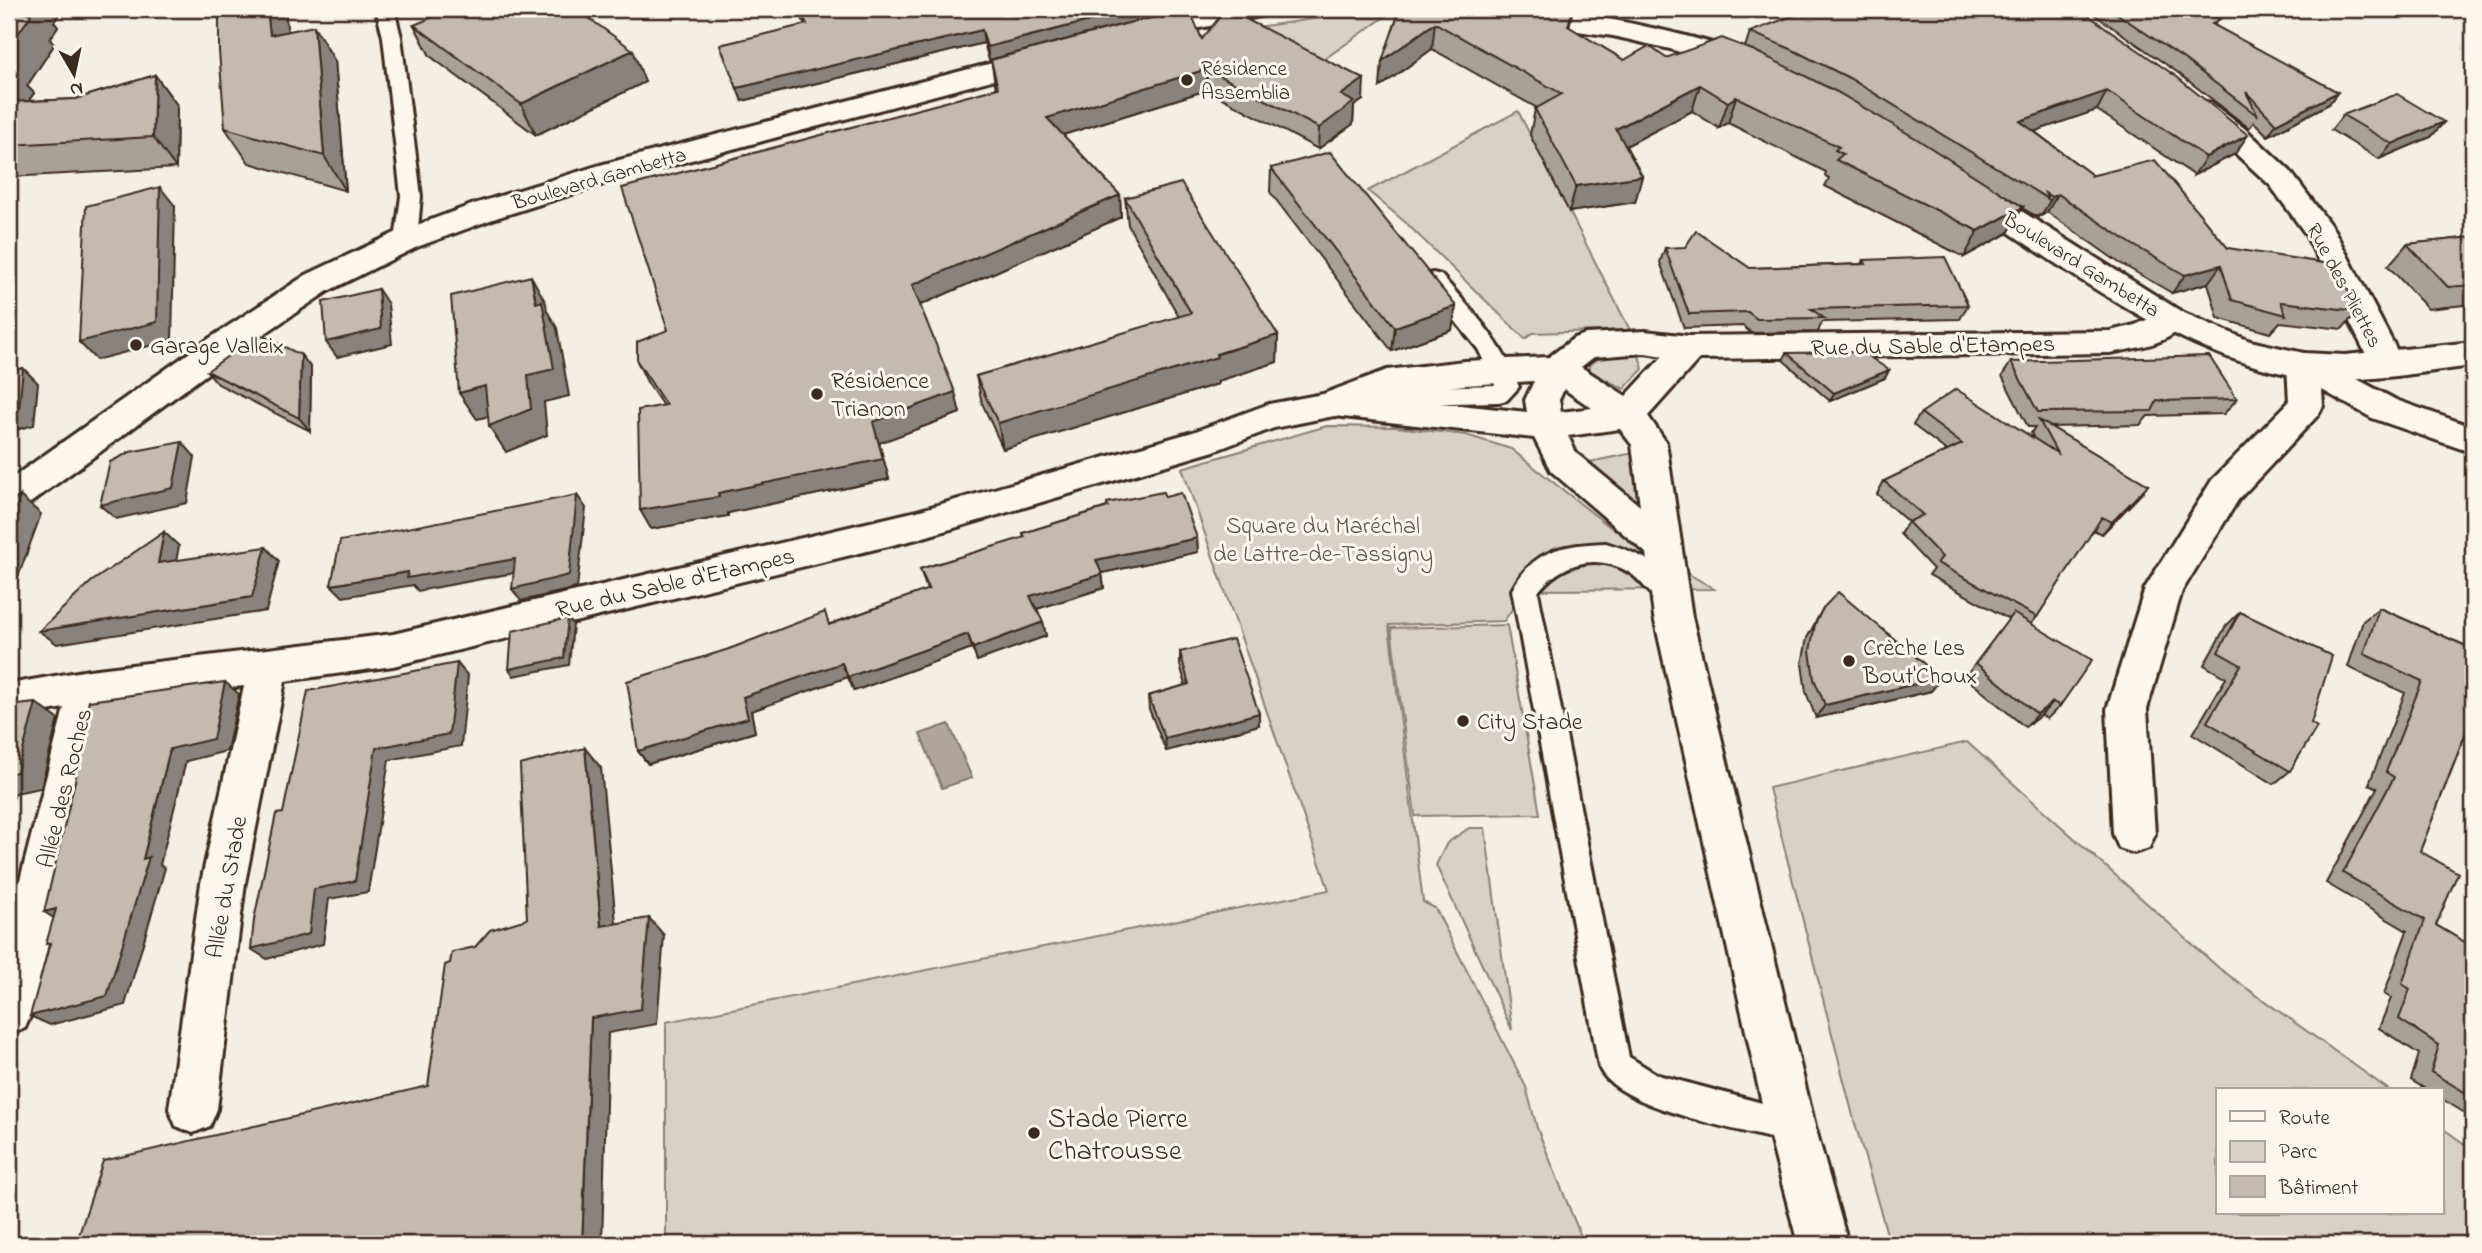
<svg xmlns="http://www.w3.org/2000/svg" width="2482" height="1253" font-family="'Indie Flower',sans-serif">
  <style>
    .green { fill: #d8d1c6; stroke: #8a7e72; stroke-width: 2 }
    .water { fill: #afa69a; stroke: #817468; stroke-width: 2 }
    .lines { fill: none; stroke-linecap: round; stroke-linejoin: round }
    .lane-casing { stroke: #3b2a1e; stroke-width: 6 }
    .street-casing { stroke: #3b2a1e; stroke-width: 6 }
    .secondary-casing { stroke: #3b2a1e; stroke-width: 6 }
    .lane { fill: #fbf7ec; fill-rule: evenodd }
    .street { fill: #fbf7ec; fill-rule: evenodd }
    .secondary { fill: #fbf7ec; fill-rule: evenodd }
    .wall { fill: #a8a197; stroke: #3b2a1e; stroke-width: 2 }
    .shaded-wall { fill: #88837b; stroke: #3b2a1e; stroke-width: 2 }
    .building { fill: #c3bbb0; stroke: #3b2a1e; stroke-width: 2 }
    .poi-dot { fill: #3b2a1e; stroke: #fbf7ec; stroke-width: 2.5 }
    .labels { text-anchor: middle; stroke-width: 6; stroke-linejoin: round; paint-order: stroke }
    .far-poi-label { font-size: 21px; fill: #3b2a1e; stroke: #fbf7ec; text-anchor: start }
    .far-street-label { font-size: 21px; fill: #3b2a1e; stroke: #fbf7ec }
    .poi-label { font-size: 24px; fill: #3b2a1e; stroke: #fbf7ec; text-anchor: start }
    .street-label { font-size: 24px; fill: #3b2a1e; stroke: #fbf7ec }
    .park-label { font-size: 24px; fill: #625448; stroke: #fbf7ec }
    .near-poi-label { font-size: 28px; fill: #3b2a1e; stroke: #fbf7ec; text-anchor: start }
  </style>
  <rect width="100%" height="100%" fill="#f3efe4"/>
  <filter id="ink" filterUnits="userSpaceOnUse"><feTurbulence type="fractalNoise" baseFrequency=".0143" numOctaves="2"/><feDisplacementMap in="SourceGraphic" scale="14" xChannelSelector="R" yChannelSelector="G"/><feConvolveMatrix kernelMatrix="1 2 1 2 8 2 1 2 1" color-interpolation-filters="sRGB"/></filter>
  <g filter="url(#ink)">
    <g class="green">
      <polygon points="1374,16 1386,16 1307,71 1227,31 1328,17"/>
      <polygon points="1518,111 1630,330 1533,333 1525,339 1405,222 1368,191"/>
      <polygon points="1638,352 1643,369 1624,389 1589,371 1589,365 1600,358"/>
      <polygon points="1327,426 1396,427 1466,435 1511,449 1610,527 1714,589 1525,590 1504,621 1389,625 1423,902 1435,908 1526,1087 1537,1128 1584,1244 666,1244 666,1022 1329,890 1182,468"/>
      <polygon points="1634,453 1645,512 1584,463"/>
      <polygon points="1507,625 1540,814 1415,816 1391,628"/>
      <polygon points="1967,742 2220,969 2389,1090 2218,1090 2218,1213 2442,1213 2442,1128 2473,1150 2473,1244 1890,1244 1854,1120 1769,788"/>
      <polygon points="1469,828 1485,828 1512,1030 1436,865 1447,843"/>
    </g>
    <polygon class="water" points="949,724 972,778 942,788 920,734"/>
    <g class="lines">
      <g class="lane-casing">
        <g id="lane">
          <polygon points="376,9 394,9 401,37 421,196 417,240 413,245 399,245 395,240 401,196 383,37"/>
          <path d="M1433 273 1441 275C1471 310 1503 342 1519 387L1507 400 1499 402 1405 404 1373 415 1365 413 1361 407 1365 401 1404 388 1495 385 1478 349 1422 280 1425 275Z"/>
          <path d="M1606 543C1635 552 1667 565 1682 594L1678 601C1655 609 1647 584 1630 573 1596 552 1561 563 1538 592L1629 1057 1658 1075 1803 1114 1808 1126 1803 1138 1791 1143C1747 1131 1616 1109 1599 1067L1512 590C1534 548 1564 545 1606 543Z"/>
        </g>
      </g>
      <g class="street-casing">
        <g id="street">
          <polygon points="2201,101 2211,103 2244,128 2290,171 2334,230 2404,364 2399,372 2387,376 2375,372 2305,233 2270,185 2187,109 2191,103"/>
          <path d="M2171 309 2182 312 2187 320C2173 344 2136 348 2110 353L1699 359 1648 416 1666 442 1692 617 1815 1126 1848 1244H1798L1767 1126 1654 617 1646 553 1551 471 1534 438 1334 416 1274 428 1214 451 917 539 393 666 285 681 245 883 217 1109 210 1126 193 1133 176 1126 169 1109 201 883 244 686 105 702 32 1012 25 1028 9 1035V923L64 708 9 718V684L89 670 393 634 917 511 1193 432 1269 404 1323 394 1387 370 1464 361 1549 357 1574 338 1586 334 1645 331 1690 336 2110 331 2135 325ZM1645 353 1663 356 1626 396 1581 367 1594 357ZM1534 381 1525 400 1527 412 1382 397 1391 394 1464 385ZM1564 389 1592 408 1561 412 1559 400ZM1620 429 1632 445 1640 506 1576 453 1568 436Z"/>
          <polygon points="2304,353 2316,357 2396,400 2473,427 2473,453 2372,418 2322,390 2323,406 2318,415 2238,500 2182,591 2147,709 2155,834 2149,848 2134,853 2119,848 2113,834 2107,709 2145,588 2212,480 2289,402 2287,365 2292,357"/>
        </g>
      </g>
      <g class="secondary-casing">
        <g id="secondary">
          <polygon points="1216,9 1268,9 1264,15 1255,17 1144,39 1135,37 1131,31 1135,25"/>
          <path d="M1463 9C1489 8 1517 7 1544 9 1576 11 1746 43 1761 65L1757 71 1747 73 1670 49 1613 36 1476 17 1467 15Z"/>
          <polygon points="1042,50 1052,52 1056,58 1052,64 620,179 496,218 417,247 328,291 234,354 22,509 9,513 9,480 210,338 306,275 395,233 474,204 600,165"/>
          <path d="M1972 184 1983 187 2182 312 2250 341 2304 353 2345 355 2473 342V366C2419 372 2359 385 2304 377 2180 359 2065 267 1961 201L1957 194 1961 187Z"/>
        </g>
      </g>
      <use href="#lane" class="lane"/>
      <use href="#street" class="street"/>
      <use href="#secondary" class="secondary"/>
    </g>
    <g class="wall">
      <polygon points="9,9 54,22 58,27 50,39 54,45 27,86 34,93 28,101 76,99 155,75 177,105 176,168 9,177"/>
      <polygon points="219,9 285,9 287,32 335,61 346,191 249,163 225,128"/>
      <polygon points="797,9 1183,9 1183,12 1202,39 1363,100 1354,106 1353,124 1318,149 1207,90 1063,135 1120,195 1121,217 920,305 960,413 879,443 889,479 728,513 728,516 651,529 663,406 647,382 637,361 668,330 996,89 991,60 1126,24 989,60 984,43 742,101 720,45 805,25"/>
      <polygon points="1400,9 1574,9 1573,10 1569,27 1624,60 1666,58 1745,47 1750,32 2053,9 2235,154 2194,175 2097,110 2034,131 2092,175 2228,248 2358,311 2342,329 2280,322 2270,333 2218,318 2208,283 2172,293 2118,262 2047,212 2041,216 2039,215 2038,217 2022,208 2008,233 1964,257 1825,186 1829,178 1825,176 1826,172 1728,123 1719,128 1692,111 1626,146 1642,176 1635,202 1569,212 1530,135 1535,109 1537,108 1432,49 1380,87"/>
      <polygon points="2090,9 2199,9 2216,26 2329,104 2268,136 2254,122 2249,128 2177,72 2089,11"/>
      <polygon points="583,14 645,82 536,135 430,56 414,25"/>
      <polygon points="2343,115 2444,122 2431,137 2379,159 2331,130"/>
      <polygon points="1271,168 1456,306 1452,330 1392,351 1270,192"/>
      <polygon points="1125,198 1278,335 1277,362 1218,381 1218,384 1003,449 982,403 976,376 1179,317 1128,225"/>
      <polygon points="2473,237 2473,304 2428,309 2388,266 2407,244"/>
      <polygon points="1665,248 1750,268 1862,264 1864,260 1968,305 1960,319 1822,322 1818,332 1751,333 1743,326 1684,328 1660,262"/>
      <polygon points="1787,353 1889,370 1885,378 1830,401 1783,360"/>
      <polygon points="301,355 311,368 310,431 218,384 207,371"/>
      <polygon points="2011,362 2237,399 2224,414 2148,416 2140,425 2051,427 2148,485 2138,497 2102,534 2093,530 2037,617 2031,624 2060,706 2047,719 2041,715 2025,727 1965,677 2009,619 1929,575 1933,569 1900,534 1908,522 1877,494 1884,481 1947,451 1913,425 1921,413 2034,439 2031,433 2035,427 2028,427 2002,376"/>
      <polygon points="2473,480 2473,501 2470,500"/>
      <polygon points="1165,497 1197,538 1198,552 1102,573 1104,588 1037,609 1043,622 1046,636 977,661 972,648 854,691 848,677 751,711 755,732 648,764 638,751 729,649 830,624 927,590 920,569 1024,538 1023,533 1107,507 1107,503"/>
      <polygon points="1823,608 1941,678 1931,691 1816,718 1806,692 1802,664 1807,638"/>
      <polygon points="2379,608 2473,649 2473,725 2470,723 2420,851 2436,925 2473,947 2473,1118 2442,1099 2442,1090 2427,1090 2411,1080 2419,1054 2379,1028 2391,998 2384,994 2407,931 2326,883 2377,788 2369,784 2405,693 2348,667 2363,621"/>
      <polygon points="2240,612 2290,771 2274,784 2193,734 2226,678 2204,665 2226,626"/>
      <polygon points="1180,652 1259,713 1259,725 1166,751 1149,709 1148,696 1186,685 1180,665"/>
    </g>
    <g class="shaded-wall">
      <polygon points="27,9 63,9 54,22 58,27 50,39 54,45 27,86 34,93 9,129 9,47"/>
      <polygon points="267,9 285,9 292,70 270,35"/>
      <polygon points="559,9 595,9 565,22"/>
      <polygon points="1136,9 1183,9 1183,13 1124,24 989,60 987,47"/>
      <polygon points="1435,23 1432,49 1380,87 1382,61"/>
      <polygon points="314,26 335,61 346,191 324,156"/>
      <polygon points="982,30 984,43 742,101 737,88"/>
      <polygon points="633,50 645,82 536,135 521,104"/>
      <polygon points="1207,69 1207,90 1050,139 1047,118"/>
      <polygon points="155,75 177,105 176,168 153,137"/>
      <polygon points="1364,79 1363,100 1354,106 1353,124 1318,149 1319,128 1341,95"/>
      <polygon points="1700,85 1692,111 1609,155 1616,129"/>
      <polygon points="2107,91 2097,110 2010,140 2020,121"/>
      <polygon points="2338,92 2329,104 2268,136 2276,124"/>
      <polygon points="1736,97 1728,123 1719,128 1728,102"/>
      <polygon points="2444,122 2431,137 2379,159 2392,144"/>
      <polygon points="2248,135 2235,154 2194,175 2206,157"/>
      <polygon points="1642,176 1635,202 1569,212 1576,186"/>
      <polygon points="160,187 175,206 172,340 96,360 79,342"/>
      <polygon points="2058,194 2047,212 2041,216 2052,197"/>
      <polygon points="1120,195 1121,217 918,306 912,285"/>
      <polygon points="2023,207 2008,233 1964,257 1978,231"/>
      <polygon points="2221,265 2208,283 2172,293 2185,275"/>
      <polygon points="531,276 546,303 547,311 557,328 569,396 544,402 547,435 506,452 489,426 528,375 536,303"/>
      <polygon points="378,289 388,304 392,344 337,357 326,342"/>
      <polygon points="1456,306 1452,330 1392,351 1395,327"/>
      <polygon points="1278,335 1277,362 1218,381 1218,384 1003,449 998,423"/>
      <polygon points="301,355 311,368 310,431 299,418"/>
      <polygon points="23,368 38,383 34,425 9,432 9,412"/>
      <polygon points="1889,370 1885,378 1830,401 1834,393"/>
      <polygon points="485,386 502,413 477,419 459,393"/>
      <polygon points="955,392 960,413 879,443 889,479 728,513 728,516 651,529 640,510 718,493 873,422"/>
      <polygon points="182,442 195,457 187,503 116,519 100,505"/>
      <polygon points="2148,485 2138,497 2102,534 2112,522"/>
      <polygon points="577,495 586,508 577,588 521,601 512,589"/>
      <polygon points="20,496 41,514 9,602 9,526"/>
      <polygon points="164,532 179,546 173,577 158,563"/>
      <polygon points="1197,538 1198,552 1098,574 1096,560"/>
      <polygon points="266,547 279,561 266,611 57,644 39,631"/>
      <polygon points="515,559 524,571 418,591 413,585 343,597 331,585 408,572"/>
      <polygon points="1102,574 1104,588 1033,610 1030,596"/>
      <polygon points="568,618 573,625 569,665 514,676 509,669"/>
      <polygon points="1043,622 1046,636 977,661 973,648"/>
      <polygon points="968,634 972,648 854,691 848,677"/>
      <polygon points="457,663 468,676 461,746 389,760 368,892 329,899 323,944 267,959 251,949 376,748"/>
      <polygon points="842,663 848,677 751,711 755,732 648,764 638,751 743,697"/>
      <polygon points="1941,678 1931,691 1816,718 1825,705"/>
      <polygon points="225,682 239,694 227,751 186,761 160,865 165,868 125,1005 50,1025 30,1016 143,859 170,749"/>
      <polygon points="2053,702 2041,715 2025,727 2037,714"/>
      <polygon points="36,703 58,719 41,788 15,793 9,814 9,774"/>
      <polygon points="1259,713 1259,725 1166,751 1165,738"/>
      <polygon points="585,748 601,768 618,943 601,926"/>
      <polygon points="56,909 62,923 44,912"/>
      <polygon points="649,918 664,935 657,1024 608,1033 602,1244 582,1244 591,1018"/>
    </g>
    <g class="building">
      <polygon points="9,9 27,9 25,11 31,15 9,47"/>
      <polygon points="219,9 267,9 270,35 314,26 324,156 225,128 219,51"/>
      <polygon points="452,9 576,9 633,50 521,104 414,25"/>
      <polygon points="799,9 1136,9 987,47 982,30 737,88 720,45 807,24"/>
      <polygon points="1226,9 1364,79 1341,95 1354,102 1319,128 1207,69 1047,118 1120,195 912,285 955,392 873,422 883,459 718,493 719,497 640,510 638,410 666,405 637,361 637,342 668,330 622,188 998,88 991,60 1136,21 1190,11 1202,39"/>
      <polygon points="1400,9 1573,9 1568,26 1624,60 1649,46 1666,58 1722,38 1755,51 1837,92 1917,139 2023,207 1978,231 1836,160 1843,154 1835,150 1839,147 1736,97 1728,102 1700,85 1616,129 1642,176 1576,186 1535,109 1562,94 1435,23 1382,61"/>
      <polygon points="1811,9 2053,9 2062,14 2071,9 2079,9 2177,77 2248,135 2206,157 2107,91 2020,121 2092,175 2090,176 2155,160 2228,248 2336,265 2358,311 2281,302 2286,315 2232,300 2221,265 2185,275 2130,243 2058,194 2052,197 2045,193 2048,199 1849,78 1791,49 1750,32"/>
      <polygon points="2110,9 2199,9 2220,19 2212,24 2338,92 2276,124 2246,92 2258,116 2184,59"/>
      <polygon points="155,75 153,137 9,145 9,102 76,99"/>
      <polygon points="2397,94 2444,122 2392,144 2343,115"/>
      <polygon points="1330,152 1456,306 1395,327 1271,168"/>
      <polygon points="1181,183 1278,335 1216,354 1217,357 998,423 976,376 1191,313 1125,198"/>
      <polygon points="160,187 157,322 79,342 86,206"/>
      <polygon points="1696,231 1750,268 1866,264 1864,260 1945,257 1968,305 1811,309 1824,318 1757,319 1748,312 1689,314 1665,248 1685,247"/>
      <polygon points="2473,237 2473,285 2448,287 2407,244"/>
      <polygon points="531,276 536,303 542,301 554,369 528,375 531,409 489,426 485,386 459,393 451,296"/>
      <polygon points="378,289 381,329 326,342 323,302"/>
      <polygon points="259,334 301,355 299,418 207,371"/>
      <polygon points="1862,352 1889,370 1834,393 1787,353"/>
      <polygon points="2209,356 2237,399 2157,401 2152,411 2038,412 2011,362"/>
      <polygon points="23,368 19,410 9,412 9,372"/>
      <polygon points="1956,389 2057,453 2039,420 2148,485 2112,522 2102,517 2037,617 1937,563 1942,557 1908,522 1923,515 1884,481 1962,444 1921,413"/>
      <polygon points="182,442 173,488 100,505 110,462 130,452"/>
      <polygon points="1163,492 1165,497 1181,493 1197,538 1096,560 1102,574 1030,596 1043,622 973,648 968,634 848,677 842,663 743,697 748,718 638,751 627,681 729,649 825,612 829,625 929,589 920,569 1025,537 1023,533 1108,507 1107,503"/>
      <polygon points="577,495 569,575 512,589 515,559 407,578 408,572 331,585 340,541"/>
      <polygon points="20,496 9,526 9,504"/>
      <polygon points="164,532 158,563 266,547 252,597 39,631 91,582"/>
      <polygon points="1838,592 1941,678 1825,705 1814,679 1810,651 1815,624 1823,608"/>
      <polygon points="2379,608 2473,649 2473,714 2420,851 2458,873 2436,925 2473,947 2473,1097 2431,1072 2439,1045 2399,1019 2410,989 2402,984 2425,920 2343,873 2394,777 2386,772 2422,681 2364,654"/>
      <polygon points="2240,612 2332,656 2311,723 2317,727 2290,771 2207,722 2241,665 2218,652"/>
      <polygon points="2013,613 2092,660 2060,706 2053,702 2037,714 1976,663"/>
      <polygon points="568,618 564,658 509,669 512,631"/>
      <polygon points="1233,639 1259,713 1165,738 1148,696 1189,684 1180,652"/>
      <polygon points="457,663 449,734 376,748 355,881 314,889 309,934 251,949 254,920 276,814 283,813 308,691"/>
      <polygon points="225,682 213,739 170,749 143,859 149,857 107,996 30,1016 50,943 46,944 56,909 44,912 79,764 73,765 89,701"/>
      <polygon points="36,703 17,772 9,774 9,706"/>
      <polygon points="585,748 601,926 649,918 641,1009 591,1018 582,1244 76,1244 103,1161 428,1086 445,965 450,963 452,952 475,947 490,930 527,919 520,765"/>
    </g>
  </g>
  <g class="poi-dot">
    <circle cx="1187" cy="80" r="7"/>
    <circle cx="136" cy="345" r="7"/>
    <circle cx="817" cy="394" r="7"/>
    <circle cx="1849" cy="661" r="7"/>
    <circle cx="1463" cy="721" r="7"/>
    <circle cx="1034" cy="1133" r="7"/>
  </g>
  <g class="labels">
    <g class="far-poi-label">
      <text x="1201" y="75">Résidence<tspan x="1201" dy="24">Assemblia</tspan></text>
    </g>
    <g class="far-street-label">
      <text transform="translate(599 178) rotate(-16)" y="7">Boulevard Gambetta</text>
      <text transform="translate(2082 264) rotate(32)" y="7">Boulevard Gambetta</text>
      <text transform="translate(2345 285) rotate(62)" y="7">Rue des Pliettes</text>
    </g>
    <g class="poi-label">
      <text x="150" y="353">Garage Valleix</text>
      <text x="831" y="388">Résidence<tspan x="831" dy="28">Trianon</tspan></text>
      <text x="1863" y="655">Crèche Les<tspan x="1863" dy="28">Bout'Choux</tspan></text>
      <text x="1477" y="729">City Stade</text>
    </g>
    <g class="street-label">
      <text transform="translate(1933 345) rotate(-1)" y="8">Rue du Sable d'Etampes</text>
      <text transform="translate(675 582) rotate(-13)" y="8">Rue du Sable d'Etampes</text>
      <text transform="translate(64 788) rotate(-76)" y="8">Allée des Roches</text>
      <text transform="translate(226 887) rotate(-80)" y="8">Allée du Stade</text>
    </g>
    <g class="park-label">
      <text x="1323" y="533">Square du Maréchal<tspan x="1323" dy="28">de Lattre-de-Tassigny</tspan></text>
    </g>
    <g class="near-poi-label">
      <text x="1048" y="1127">Stade Pierre<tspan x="1048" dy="32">Chatrousse</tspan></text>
    </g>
  </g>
  <rect width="2482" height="1253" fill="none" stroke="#fbf7ec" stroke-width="35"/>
  <rect x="18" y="18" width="2447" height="1218" fill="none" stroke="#3b2a1e" stroke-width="2.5" filter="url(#ink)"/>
  <rect x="2216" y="1088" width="228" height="126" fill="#fbf7ec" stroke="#aea59a" stroke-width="2"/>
  <rect x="2230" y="1111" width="35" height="10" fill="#fbf7ec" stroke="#aea59a" stroke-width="2"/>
  <text x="2279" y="1124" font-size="21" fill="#3b2a1e">Route</text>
  <rect x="2230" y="1141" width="35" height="21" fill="#d8d1c6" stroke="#aea59a" stroke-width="2"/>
  <text x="2279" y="1158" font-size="21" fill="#3b2a1e">Parc</text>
  <rect x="2230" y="1176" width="35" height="21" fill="#c3bbb0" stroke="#aea59a" stroke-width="2"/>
  <text x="2279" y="1194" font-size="21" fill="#3b2a1e">Bâtiment</text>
  <g transform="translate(74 74) rotate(171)" stroke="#fbf7ec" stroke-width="5" paint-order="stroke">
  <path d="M0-5L12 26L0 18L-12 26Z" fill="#3b2a1e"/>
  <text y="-10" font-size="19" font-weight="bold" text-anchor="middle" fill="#3b2a1e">N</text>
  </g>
</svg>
